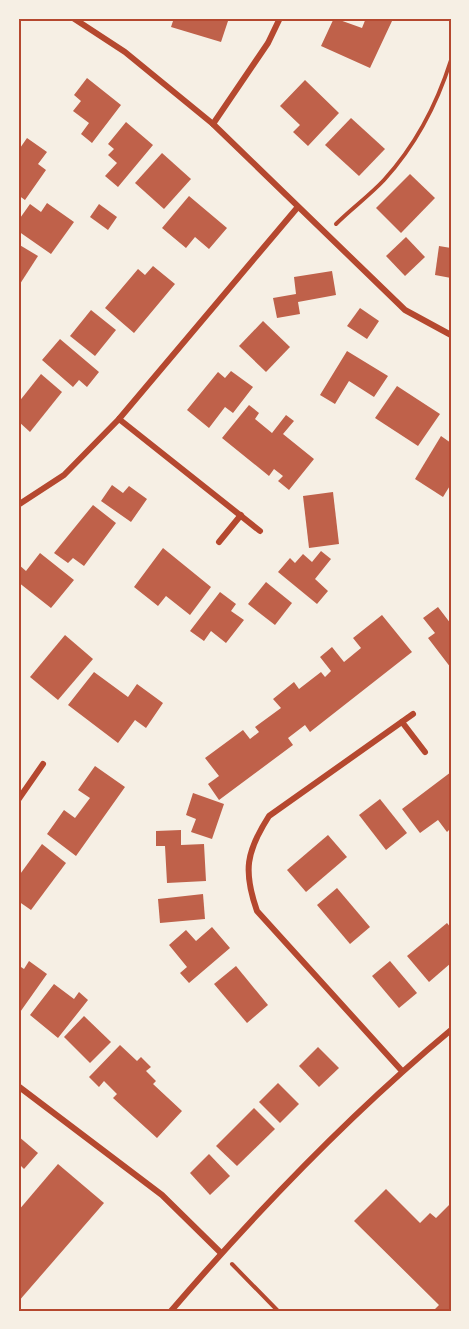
<svg xmlns="http://www.w3.org/2000/svg" width="469" height="1329" font-family="'Golos Text',sans-serif">
  <style>
    .building { fill: #bf614a }
    .lines { fill: none; stroke-linecap: round; stroke-linejoin: round }
    .path { stroke: #b5482f; stroke-width: 4 }
    .minor { stroke: #b5482f; stroke-width: 6 }
    .neatline { fill: none; stroke: #b5482f; stroke-width: 2 }
  </style>
  <rect width="100%" height="100%" fill="#f6efe4"/>
  <g class="building">
    <polygon points="174,18 229,18 221,42 171,27"/>
    <polygon points="334,18 362,28 366,18 385,18 392,21 370,68 321,46"/>
    <polygon points="87,78 121,105 92,143 81,134 89,123 73,111 81,101 74,95"/>
    <polygon points="305,80 339,113 308,146 293,132 300,125 280,106"/>
    <polygon points="351,118 385,149 359,176 325,145"/>
    <polygon points="126,122 153,145 118,187 105,176 117,163 108,155 114,149 108,144"/>
    <polygon points="27,138 47,152 38,164 46,170 25,200 18,195 18,151"/>
    <polygon points="162,153 191,179 164,209 135,183"/>
    <polygon points="410,174 435,198 401,233 376,208"/>
    <polygon points="189,196 227,228 209,249 195,237 186,248 162,228"/>
    <polygon points="47,203 74,222 51,254 18,231 18,221 30,204 41,212"/>
    <polygon points="99,204 117,217 108,230 90,217"/>
    <polygon points="406,237 425,257 405,276 386,256"/>
    <polygon points="18,244 38,256 18,287"/>
    <polygon points="439,246 451,248 451,278 435,275"/>
    <polygon points="153,266 175,284 134,333 105,308 138,269 145,275"/>
    <polygon points="332,271 336,295 298,302 300,314 277,318 273,298 296,294 294,277"/>
    <polygon points="360,308 379,321 367,339 347,326"/>
    <polygon points="91,310 116,330 95,356 70,336"/>
    <polygon points="263,321 290,347 266,372 239,346"/>
    <polygon points="60,339 99,372 87,387 79,380 73,387 42,360"/>
    <polygon points="347,351 388,376 374,397 349,381 335,404 320,395"/>
    <polygon points="231,371 253,387 233,413 225,407 209,428 187,410 218,372 225,378"/>
    <polygon points="41,374 62,392 30,432 18,421 18,403"/>
    <polygon points="397,386 440,414 418,446 375,418"/>
    <polygon points="249,405 259,413 255,419 272,433 286,415 294,421 283,434 314,459 289,490 278,481 283,476 274,469 269,476 222,438"/>
    <polygon points="441,436 451,443 451,484 443,497 415,479"/>
    <polygon points="112,485 123,493 129,486 147,499 131,522 101,501"/>
    <polygon points="333,492 339,544 309,548 303,496"/>
    <polygon points="93,505 116,523 84,566 73,558 68,563 54,553"/>
    <polygon points="163,548 211,587 190,615 166,596 158,606 134,587"/>
    <polygon points="321,551 331,559 315,579 328,591 317,604 278,572 290,558 295,563 303,554 312,562"/>
    <polygon points="40,553 74,580 51,608 18,582 18,564 26,571"/>
    <polygon points="266,582 292,603 275,625 248,604"/>
    <polygon points="220,592 236,604 231,611 244,620 226,643 211,631 204,641 190,631"/>
    <polygon points="438,607 451,624 451,668 428,638 435,633 423,618"/>
    <polygon points="382,615 412,652 310,732 305,725 288,738 293,745 219,800 208,784 219,776 205,758 243,730 250,739 259,732 255,727 281,708 273,699 294,682 299,689 321,672 325,677 331,671 320,657 332,647 344,662 361,648 353,638"/>
    <polygon points="65,635 93,659 58,700 30,677"/>
    <polygon points="94,672 128,697 137,684 163,703 146,728 135,720 118,743 68,705"/>
    <polygon points="95,766 125,787 76,856 47,834 64,810 75,818 90,798 78,790"/>
    <polygon points="451,772 451,828 447,832 438,820 420,833 402,809"/>
    <polygon points="193,793 224,804 212,839 191,832 196,819 186,815"/>
    <polygon points="380,799 407,833 386,850 359,815"/>
    <polygon points="181,830 181,845 204,844 206,881 167,883 165,846 156,846 156,831"/>
    <polygon points="328,835 347,857 306,892 287,870"/>
    <polygon points="42,844 66,863 31,910 18,901 18,877"/>
    <polygon points="337,888 370,927 350,944 317,905"/>
    <polygon points="203,894 205,919 160,923 158,899"/>
    <polygon points="447,923 451,928 451,963 429,982 407,956"/>
    <polygon points="212,927 230,948 189,983 180,973 187,967 169,945 186,930 196,941"/>
    <polygon points="29,961 47,974 18,1015 18,965 24,969"/>
    <polygon points="390,961 417,993 399,1008 372,976"/>
    <polygon points="236,966 268,1005 247,1023 214,984"/>
    <polygon points="54,984 74,999 79,992 88,1000 58,1038 30,1015"/>
    <polygon points="84,1016 111,1042 90,1063 64,1037"/>
    <polygon points="120,1045 137,1061 141,1057 151,1067 146,1071 156,1081 153,1084 182,1111 157,1138 113,1098 117,1094 104,1081 99,1087 89,1077"/>
    <polygon points="318,1047 339,1068 319,1087 299,1066"/>
    <polygon points="278,1083 299,1104 280,1123 259,1102"/>
    <polygon points="254,1108 275,1129 237,1166 216,1146"/>
    <polygon points="18,1136 38,1153 24,1169 18,1163"/>
    <polygon points="209,1154 230,1176 210,1195 190,1173"/>
    <polygon points="58,1164 104,1203 18,1302 18,1211"/>
    <polygon points="386,1189 420,1223 430,1213 436,1218 451,1203 451,1311 433,1311 439,1305 354,1221"/>
  </g>
  <g class="lines">
    <g class="path">
      <path d="M336 224C351 209 369 196 384 180 415 146 437 104 451 60"/>
      <polyline points="232,1264 278,1311"/>
    </g>
    <g class="minor">
      <polyline points="73,18 125,52 213,124 405,310 451,335"/>
      <polyline points="213,124 268,43 280,18"/>
      <polyline points="119,419 260,531"/>
      <polyline points="18,505 64,475 119,419 297,208"/>
      <polyline points="219,542 241,515"/>
      <polyline points="402,722 425,752"/>
      <polyline points="18,800 43,764"/>
      <path d="M402 1071 257 911C243 871 246 852 269 816L413 714"/>
      <polyline points="18,1086 162,1195 221,1253"/>
      <path d="M171 1311C257 1211 350 1114 451 1030"/>
    </g>
  </g>
  <rect width="469" height="1329" fill="none" stroke="#f6efe4" stroke-width="39"/>
  <rect x="20" y="20" width="430" height="1290" class="neatline"/>
</svg>
